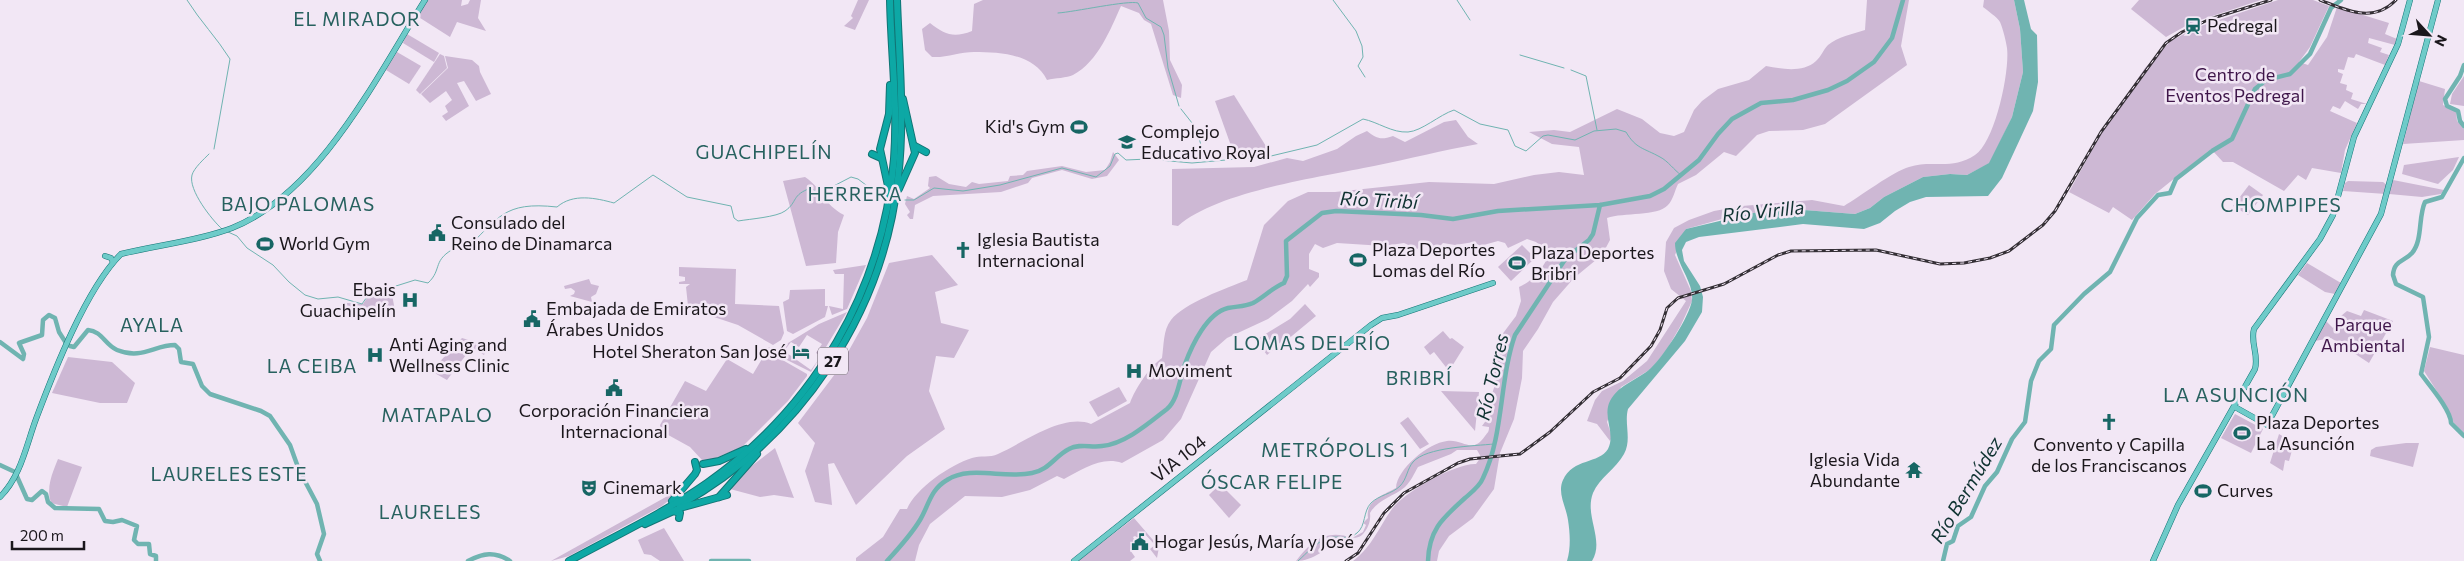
<svg xmlns="http://www.w3.org/2000/svg" width="2464" height="561" font-family="Commissioner,sans-serif">
  <style>
    .green { fill: #cdb8d4; fill-rule: evenodd }
    .water { fill: #70b4b1 }
    .lines { fill: none; stroke-linecap: round; stroke-linejoin: round }
    .stream { stroke: #70b4b1; stroke-width: 1 }
    .river { stroke: #70b4b1; stroke-width: 4.5 }
    .major-casing { stroke: #127575; stroke-width: 6 }
    .highway-casing { stroke: #127575; stroke-width: 8 }
    .major { stroke: #6ecbc9; stroke-width: 5 }
    .highway { stroke: #0da8a5; stroke-width: 6 }
    .rail-casing { stroke: #342f35; stroke-width: 3 }
    .rail { stroke: #f2e7f5; stroke-width: 1; stroke-dasharray: 4; stroke-linecap: butt }
    .labels { text-anchor: middle; stroke-width: 5; stroke-linejoin: round; paint-order: stroke }
    .shield { fill: #f2e7f5; stroke: #5c555d; stroke-width: 1 }
    .shield-label { font-size: 16px; font-weight: bold; fill: #1b171c }
    .poi-label { font-size: 18px; fill: #1b171c; stroke: #f2e7f5; text-anchor: start }
    .park-label { font-size: 18px; fill: #3f164a; stroke: #f2e7f5 }
    .street-label { font-size: 18px; fill: #1b171c; stroke: #f2e7f5 }
    .neighbourhood-label { font-size: 19px; letter-spacing: 1px; fill: #27615f; stroke: #f2e7f5 }
    .water-label { font-size: 19px; font-style: italic; fill: #0f3231; stroke: #f2e7f5 }
    .quarter-label { font-size: 20px; letter-spacing: 1px; fill: #27615f; stroke: #f2e7f5 }
  </style>
  <rect width="100%" height="100%" fill="#f2e7f5"/>
  <g class="green">
    <polygon points="428,0 462,0 461,6 468,4 470,0 481,0 478,18 486,31 457,22 450,37 417,16"/>
    <polygon points="858,0 869,0 855,30 844,26 853,18 851,16"/>
    <path d="M983 0H1163L1169 31 1170 60 1182 85 1181 98 1173 95 1151 24 1144 20 1139 13 1121 6C1111 28 1098 62 1073 75 1067 78 1055 78 1047 80 1034 54 1001 52 974 52 960 52 946 58 932 57L925 50 922 29 930 23C945 35 954 38 972 31L974 4Z"/>
    <path d="M1867 0H1909L1901 46 1907 65 1825 124 1803 130 1769 131 1757 135 1736 156 1724 152 1696 175 1678 184C1675 190 1673 200 1668 205 1657 217 1624 212 1607 218L1610 240 1602 255 1574 278 1553 302 1538 329 1523 351 1522 378 1514 419 1500 453 1494 489 1473 518 1449 536 1439 551 1437 561H1353C1372 547 1379 527 1392 509 1404 492 1456 463 1476 464L1481 457 1477 450H1457L1451 454 1418 467C1414 474 1411 481 1405 487 1393 497 1378 499 1370 513 1371 521 1368 529 1362 535 1355 541 1346 535 1340 539 1326 548 1314 561 1296 561 1312 540 1327 529 1352 538L1363 532 1366 525 1363 523 1368 518C1365 501 1383 495 1396 488 1397 469 1428 443 1447 441 1464 439 1472 455 1485 436 1488 432 1489 432 1489 427L1482 426 1490 415 1489 402 1495 385 1492 360 1501 336 1516 316 1521 301 1519 287C1532 282 1545 267 1549 253L1536 242 1527 239 1508 248 1505 243 1498 241 1480 246 1474 242 1455 245 1443 243 1440 246 1423 245 1417 249 1404 243 1384 246 1337 243 1323 248 1315 244 1309 254V269L1319 273V277L1310 287 1308 284 1292 301 1268 319 1227 338 1211 352 1181 419 1163 440 1122 463C1101 456 1082 470 1064 479L1057 476 1030 490 1002 497 965 496 930 524 919 545 915 561H856V558L883 537 900 509H907C916 488 950 465 972 458 980 455 990 458 998 454 1023 443 1063 413 1091 424L1130 403C1135 389 1150 366 1162 358 1164 345 1163 330 1171 320 1184 303 1227 288 1247 280L1264 225 1288 201 1308 192H1335L1429 182 1494 184 1534 175 1559 172 1584 175 1579 147 1552 144 1529 132 1554 130 1570 132 1617 109 1642 119 1660 133 1674 136 1684 132 1694 110 1702 101 1718 89 1749 80 1766 66C1782 69 1803 73 1816 61 1821 57 1823 50 1828 45 1838 37 1852 34 1865 30Z"/>
    <path d="M1984 0H2014L2020 29 2023 72 2012 117 1990 163 1967 175 1950 174 1923 177 1884 197 1870 208 1855 214 1791 209 1733 216 1686 229 1675 255 1691 291 1692 301 1681 325 1666 351 1651 369 1621 387 1607 422 1612 437 1610 441 1597 424 1587 421 1595 400 1602 391 1623 381 1647 361 1686 301 1671 289 1664 271 1666 242 1674 228 1689 220 1714 211 1742 206 1812 200 1844 206C1859 197 1894 171 1909 167 1933 159 1951 171 1975 155 1995 142 2010 71 2007 48 2006 41 2003 29 2000 22 1997 17 1988 11 1983 7Z"/>
    <polygon points="2139,0 2261,0 2191,23 2166,37 2131,9"/>
    <polygon points="2278,0 2313,0 2329,6 2310,47 2299,62 2308,65 2327,37 2337,7 2389,23 2385,34 2397,39 2395,45 2369,38 2368,43 2382,48 2380,52 2389,55 2385,65 2356,54 2354,58 2348,57 2344,70 2338,69 2338,72 2343,74 2340,83 2347,85 2346,90 2353,93 2351,99 2367,104 2361,104 2358,109 2345,101 2340,109 2333,106 2330,111 2357,123 2345,150 2341,173 2312,168 2306,180 2298,175 2284,191 2233,162 2223,162 2211,149 2155,194 2132,220 2113,207 2109,213 2069,192 2103,130 2145,68 2171,41 2195,28"/>
    <polygon points="407,34 439,53 434,62 403,43"/>
    <polygon points="397,52 421,66 409,84 386,70"/>
    <polygon points="440,54 444,56 447,68 420,94 416,90"/>
    <polygon points="445,56 472,60 479,66 480,72 491,94 476,101 464,81 457,83 469,106 446,121 442,116 448,112 445,106 452,100 446,91 430,103 421,94 448,68"/>
    <polygon points="2464,76 2464,106 2450,104 2452,94"/>
    <polygon points="2419,81 2445,89 2443,105 2456,111 2457,121 2464,129 2464,140 2403,144"/>
    <polygon points="1234,95 1269,151 1235,157 1215,101"/>
    <path d="M1456 120 1468 137 1478 144C1443 150 1409 159 1374 166 1321 177 1218 191 1178 226L1172 225V169L1254 167 1287 158 1303 161 1337 149 1356 136 1367 131C1377 139 1381 140 1393 136L1405 142 1444 122Z"/>
    <polygon points="1113,152 1119,160 1107,176 1092,179 1062,170 1032,178 1028,183 1001,192 933,196 915,205 913,219 910,219 907,215 910,212 905,204 907,196 914,199 930,188 928,186 929,177 936,176 949,184 966,187 972,182 979,184 1008,181 1010,176 1023,175 1027,171 1062,166 1086,172 1105,170 1110,162"/>
    <polygon points="2459,157 2453,170 2438,184 2402,174 2404,165"/>
    <path d="M805 177C825 191 823 204 844 215L838 232 836 263 806 266 783 181Z"/>
    <polygon points="2393,180 2444,190 2441,194 2422,197 2389,194"/>
    <polygon points="2348,181 2383,182 2387,185 2386,194 2343,191 2345,183"/>
    <polygon points="2249,185 2263,195 2248,215 2233,206"/>
    <polygon points="1522,245 1535,258 1511,281 1498,267"/>
    <polygon points="932,255 958,285 935,292 941,323 969,330 954,358 936,356 929,391 945,429 907,456 856,505 834,463 828,464 832,505 815,502 805,471 815,443 798,423 838,370 867,318 889,263"/>
    <polygon points="2307,263 2341,283 2335,294 2325,292 2298,275"/>
    <polygon points="866,265 847,309 832,315 829,306 843,309 844,274 835,274 833,270"/>
    <polygon points="679,267 736,269 735,304 779,306 784,333 781,340 773,345 738,325 684,307 688,306 686,287 690,284 679,284 679,282 685,281 685,277 679,276"/>
    <polygon points="589,279 591,284 599,286 596,294 591,297 592,302 570,296 574,294 575,291 571,288 565,289 564,286"/>
    <polygon points="391,289 395,311 348,313 347,303 363,304 369,295"/>
    <polygon points="825,289 825,306 828,306 825,317 793,334 787,331 783,302 789,299 790,290"/>
    <polygon points="1305,304 1316,316 1281,345 1277,340 1269,345 1273,350 1267,355 1258,343 1259,338 1290,319"/>
    <polygon points="2364,310 2393,321 2369,363 2331,338 2315,341 2326,321 2333,328 2341,316 2347,311 2361,316"/>
    <path d="M847 312 811 372 785 359 775 351 819 324ZM807 335 822 344 816 353 821 356 811 370 784 351 791 342 799 347Z"/>
    <polygon points="1443,331 1450,339 1452,338 1464,347 1449,371 1434,352 1430,355 1424,347"/>
    <polygon points="462,338 488,346 484,355 472,347 447,380 431,371"/>
    <polygon points="769,347 779,358 807,374 807,376 788,401 742,447 708,461 702,460 690,447 661,431 660,425 685,381 706,391 727,359 753,374"/>
    <polygon points="2430,347 2464,355 2464,433 2453,422 2447,407 2424,371"/>
    <polygon points="68,357 112,362 135,383 127,403 100,403 52,393"/>
    <polygon points="1119,387 1127,401 1098,417 1089,402"/>
    <polygon points="1441,391 1479,392 1475,431"/>
    <polygon points="2235,414 2263,429 2251,453 2221,438"/>
    <polygon points="1408,417 1429,444 1420,449 1400,423"/>
    <polygon points="2279,434 2294,443 2289,461 2285,460 2283,471 2270,463"/>
    <polygon points="2406,443 2419,443 2413,467 2370,456 2371,450 2376,447"/>
    <polygon points="775,448 794,498 774,495 760,497 730,489 740,475"/>
    <path d="M58 459 82 467 67 507 51 503C46 487 52 474 58 459Z"/>
    <polygon points="1220,484 1241,505 1229,518 1209,495"/>
    <polygon points="673,493 674,496 662,506 569,556 551,561"/>
    <polygon points="1134,518 1159,547 1157,558 1150,549 1155,545 1143,532 1138,538 1135,536 1133,537 1136,543 1130,550 1135,557 1130,561 1078,561"/>
    <polygon points="664,528 684,561 660,561 651,555 644,554 638,540"/>
  </g>
  <path class="water" d="M2014 0H2024L2031 29 2037 35 2038 82 2033 111 2002 178 1988 196 1926 197 1910 202 1895 211 1880 223 1864 229 1803 224 1699 237 1686 242 1682 250 1684 261 1700 286 1703 297 1702 312 1685 341 1628 409C1624 424 1632 439 1624 454 1616 469 1599 478 1593 493 1584 516 1605 540 1592 561H1567C1571 548 1570 533 1568 520 1566 506 1557 493 1563 480 1573 458 1599 464 1608 449 1616 433 1602 417 1610 401 1619 384 1638 380 1651 368 1663 357 1690 316 1692 300 1694 282 1675 263 1675 243L1686 229 1753 213 1791 209 1855 214 1870 208 1884 197 1923 177 1950 174 1967 175 1989 163 2012 117 2023 72 2020 29Z"/>
  <g class="lines">
    <g class="stream">
      <path d="M187 0C200 21 217 38 230 59L214 149"/>
      <polyline points="1333,0 1356,31 1362,46 1363,57 1358,66 1365,77"/>
      <polyline points="1457,0 1470,20"/>
      <path d="M1058 13C1074 12 1128 0 1138 3L1146 18 1161 27 1164 35 1168 68 1179 106"/>
      <polyline points="1520,55 1564,68"/>
      <polyline points="1571,70 1586,76 1597,130"/>
      <polyline points="1181,109 1196,128 1203,152 1208,160"/>
      <path d="M209 154C204 159 194 168 192 175 188 190 212 220 222 229"/>
      <polyline points="826,190 851,177 858,179 882,197"/>
      <path d="M905 200H914L934 188 963 191 1000 185 1062 168 1096 177 1110 166 1115 154 1118 153 1126 160 1148 159 1192 163 1271 156 1317 145 1363 119C1378 122 1392 133 1408 132 1422 131 1439 115 1454 110L1480 124 1508 130 1515 146 1526 151 1543 136 1548 135 1575 140 1594 131 1616 129 1626 132C1636 149 1644 148 1660 157 1668 161 1674 170 1681 175"/>
      <polyline points="228,232 237,236 247,248 273,265 289,282 305,295 318,299 338,297 362,304 369,294 391,287"/>
      <path d="M396 286 415 280 428 283C443 269 431 260 457 247L464 251C499 218 503 201 557 207 573 193 596 198 614 203L653 175 687 197 731 206 734 218 738 221C750 219 777 217 785 211 798 202 791 195 811 188L818 193 822 192"/>
      <path d="M1298 561C1307 553 1315 543 1328 538 1338 535 1348 541 1357 533 1366 526 1363 511 1371 503 1379 495 1392 494 1400 486 1407 479 1407 469 1413 462 1426 447 1474 446 1494 444"/>
    </g>
    <g class="river">
      <polyline points="2464,65 2460,76 2445,99 2447,106 2458,111 2460,121 2464,126"/>
      <path d="M2464 158 2442 197 2425 202C2418 217 2423 240 2412 253 2404 262 2394 260 2393 275L2396 284 2423 297 2429 337 2421 374C2429 385 2451 410 2451 423L2464 436"/>
      <polyline points="0,342 23,359 24,354 19,343 42,335 43,320 49,315 55,318 59,332 66,343"/>
      <path d="M70 346 74 347 88 330C102 331 105 345 117 350 142 360 154 345 175 345L179 349 181 362 193 364 202 386 210 394 261 411 270 416 290 445 299 470 317 504 324 534 317 554 320 561"/>
      <polyline points="0,465 15,472 27,499 32,500 42,491 46,494 48,502 55,508 99,509 105,521 113,522 122,520 137,526 134,540 138,544 149,544 150,554 156,556 156,561"/>
      <path d="M468 561C483 553 495 551 510 561"/>
      <polyline points="711,561 749,561"/>
      <path d="M887 561C899 548 911 535 920 520 929 505 930 490 947 480 970 465 1004 479 1032 473 1049 470 1055 456 1069 449 1080 443 1091 448 1102 446 1125 444 1149 423 1167 409 1178 400 1180 377 1185 364 1192 345 1207 313 1228 308 1237 306 1244 307 1253 303 1264 297 1272 288 1284 283L1287 276 1286 241 1322 213 1336 211 1421 215 1453 219 1498 211 1600 205 1650 196 1664 189 1699 160 1718 134 1732 119 1761 103 1793 100 1828 90 1847 81 1874 62 1892 38 1903 0"/>
      <path d="M1428 561C1429 529 1443 518 1465 498 1472 492 1480 486 1483 478 1504 434 1499 381 1515 335L1566 258 1589 240 1593 234 1600 205"/>
      <polyline points="1943,561 1947,544 1953,541 1958,526 1971,517 1985,486 1997,472 2012,439 2025,422 2031,381 2039,361 2051,349 2054,325 2084,294 2110,272 2137,218 2158,195 2170,193 2176,179 2212,151 2232,139 2255,89 2266,80 2290,74 2310,54 2331,8 2341,0"/>
    </g>
    <g class="major-casing">
      <g id="major">
        <polyline points="105,256 111,258 113,262"/>
        <polyline points="2235,407 2267,425 2381,214 2438,0"/>
        <path d="M0 497C21 476 26 446 36 419 54 371 86 289 121 254 157 245 198 241 232 228 320 193 377 76 425 0"/>
        <polyline points="1074,561 1371,325 1382,318 1398,315 1493,283"/>
        <path d="M2153 561 2178 505 2255 369C2259 354 2250 343 2254 329L2320 239 2333 215 2354 137 2398 44 2410 0"/>
      </g>
    </g>
    <g class="highway-casing">
      <g id="highway">
        <polyline points="915,146 926,152"/>
        <polyline points="872,154 881,158"/>
        <polyline points="888,186 880,149 889,114 890,85"/>
        <polyline points="899,189 915,153 903,99"/>
        <polyline points="703,464 719,461 746,449"/>
        <polyline points="719,497 757,454"/>
        <polyline points="672,501 695,474 697,470 695,462"/>
        <path d="M680 505C800 438 883 314 898 178 905 119 899 59 897 0"/>
        <polyline points="673,511 680,513 679,518"/>
        <polyline points="645,524 680,508 727,495"/>
        <path d="M569 561C615 536 664 513 707 483 815 407 883 290 894 159 898 106 891 53 890 0"/>
      </g>
    </g>
    <use href="#major" class="major"/>
    <use href="#highway" class="highway"/>
    <g class="rail-casing">
      <g id="rail">
        <path d="M2320 0C2346 10 2373 24 2396 0"/>
        <polyline points="1346,561 1358,553 1384,513 1404,493 1458,463 1470,459 1520,454 1550,432 1593,392 1620,378 1651,346 1660,330 1667,308 1678,298 1724,284 1778,255 1791,251 1876,250 1940,264 1964,263 1990,258 2009,251 2043,225 2055,211 2101,132 2166,43 2182,32 2210,19 2271,0"/>
      </g>
    </g>
    <use href="#rail" class="rail"/>
  </g>
  <defs>
    <g id="station-bare" transform="scale(1.35)"><path d="M-3-6H3Q5-6 5-4V2Q5 4 3 4L4.5 6H3L1.5 4h-3L-3 6H-4.5L-3 4Q-5 4-5 2V-4Q-5-6-3-6ZM-3.5-4v3h7v-3ZM-3.5 1v1.5H-2V1ZM2 1v1.5H3.5V1Z" fill="#176664" stroke="#f2e7f5" stroke-width="2.5" paint-order="stroke"/></g>
    <g id="stadium-bare" transform="scale(1.35)"><path d="M0-5a6.5 5 0 1 0 0 10a6.5 5 0 1 0 0-10ZM-3.5-1.8h7v3.6h-7Z" fill="#176664" stroke="#f2e7f5" stroke-width="2.5" paint-order="stroke"/></g>
    <g id="university-bare" transform="scale(1.35)"><path d="M0-5L7-2L0 1L-7-2ZM-4 1L0 2.5L4 1V4Q0 6-4 4Z" fill="#176664" stroke="#f2e7f5" stroke-width="2.5" paint-order="stroke"/></g>
    <g id="civic-bare" transform="scale(1.35)"><path d="M-.6-6.5H3V-4.5H.6V-3L4-1V1h2V6H-6V1h2V-1L-.6-3ZM-1.2 2.5V6h2.4V2.5Z" fill="#176664" stroke="#f2e7f5" stroke-width="2.5" paint-order="stroke"/></g>
    <g id="church-bare" transform="scale(1.35)"><path d="M-1.2-6h2.4v3.5h3.3v2.4h-3.3V6h-2.4V-.1h-3.3v-2.4h3.3Z" fill="#176664" stroke="#f2e7f5" stroke-width="2.5" paint-order="stroke"/></g>
    <g id="hospital-bare" transform="scale(1.35)"><path d="M-5-5h3v3.5h4V-5h3V5h-3V1.5h-4V5h-3Z" fill="#176664" stroke="#f2e7f5" stroke-width="2.5" paint-order="stroke"/></g>
    <g id="hotel-bare" transform="scale(1.35)"><path d="M-6-4.5h1.5V1H6V5H4.5V3h-9V5H-6ZM-4 0a1.8 1.8 0 1 1 3.6 0ZM.5 0V-2.5h3Q6-2.5 6 0Z" fill="#176664" stroke="#f2e7f5" stroke-width="2.5" paint-order="stroke"/></g>
    <g id="temple-bare" transform="scale(1.35)"><path d="M0-6L5-2H3V0L6.5 2.5H4V6H1.5V3h-3V6H-4V2.5H-6.5L-3 0V-2H-5Z" fill="#176664" stroke="#f2e7f5" stroke-width="2.5" paint-order="stroke"/></g>
    <g id="theatre-bare" transform="scale(1.35)"><path d="M-5-5.5Q0-4 5-5.5V0Q5 5 0 6Q-5 5-5 0ZM-3.3-2.5H-1v1.5H-3.3ZM1-2.5H3.3v1.5H1ZM-2.8 1Q0 5.5 2.8 1Z" fill="#176664" stroke="#f2e7f5" stroke-width="2.5" paint-order="stroke"/></g>
  </defs>
  <g fill-rule="evenodd">
    <use href="#station-bare" x="2193" y="26"/>
    <use href="#stadium-bare" x="1079" y="127"/>
    <use href="#university-bare" x="1127" y="142"/>
    <use href="#civic-bare" x="437" y="233"/>
    <use href="#stadium-bare" x="265" y="244"/>
    <use href="#church-bare" x="963" y="250"/>
    <use href="#stadium-bare" x="1358" y="260"/>
    <use href="#stadium-bare" x="1517" y="263"/>
    <use href="#hospital-bare" x="410" y="300"/>
    <use href="#civic-bare" x="532" y="319"/>
    <use href="#hotel-bare" x="801" y="352"/>
    <use href="#hospital-bare" x="375" y="355"/>
    <use href="#hospital-bare" x="1134" y="371"/>
    <use href="#civic-bare" x="614" y="388"/>
    <use href="#church-bare" x="2109" y="422"/>
    <use href="#stadium-bare" x="2242" y="433"/>
    <use href="#temple-bare" x="1914" y="470"/>
    <use href="#theatre-bare" x="589" y="488"/>
    <use href="#stadium-bare" x="2203" y="491"/>
    <use href="#civic-bare" x="1140" y="542"/>
  </g>
  <g class="labels">
    <rect class="shield" x="818" y="347.5" width="30" height="27" rx="4"/>
    <g class="shield-label">
      <text x="833" y="367">27</text>
    </g>
    <g class="poi-label">
      <text x="2207" y="32">Pedregal</text>
      <text x="1065" y="133" text-anchor="end">Kid's Gym</text>
      <text x="1141" y="138">Complejo<tspan x="1141" dy="21">Educativo Royal</tspan></text>
      <text x="451" y="229">Consulado del<tspan x="451" dy="21">Reino de Dinamarca</tspan></text>
      <text x="977" y="246">Iglesia Bautista<tspan x="977" dy="21">Internacional</tspan></text>
      <text x="279" y="250">World Gym</text>
      <text x="1372" y="256">Plaza Deportes<tspan x="1372" dy="21">Lomas del Río</tspan></text>
      <text x="1531" y="259">Plaza Deportes<tspan x="1531" dy="21">Bribri</tspan></text>
      <text x="396" y="296" text-anchor="end">Ebais<tspan x="396" dy="21">Guachipelín</tspan></text>
      <text x="546" y="315">Embajada de Emiratos<tspan x="546" dy="21">Árabes Unidos</tspan></text>
      <text x="389" y="351">Anti Aging and<tspan x="389" dy="21">Wellness Clinic</tspan></text>
      <text x="787" y="358" text-anchor="end">Hotel Sheraton San José</text>
      <text x="1148" y="377">Moviment</text>
      <text x="614" y="417" text-anchor="middle">Corporación Financiera<tspan x="614" dy="21">Internacional</tspan></text>
      <text x="2256" y="429">Plaza Deportes<tspan x="2256" dy="21">La Asunción</tspan></text>
      <text x="2109" y="451" text-anchor="middle">Convento y Capilla<tspan x="2109" dy="21">de los Franciscanos</tspan></text>
      <text x="1900" y="466" text-anchor="end">Iglesia Vida<tspan x="1900" dy="21">Abundante</tspan></text>
      <text x="603" y="494">Cinemark</text>
      <text x="2217" y="497">Curves</text>
      <text x="1154" y="548">Hogar Jesús, María y José</text>
    </g>
    <g class="park-label">
      <text x="2235" y="81">Centro de<tspan x="2235" dy="21">Eventos Pedregal</tspan></text>
      <text x="2363" y="331">Parque<tspan x="2363" dy="21">Ambiental</tspan></text>
    </g>
    <g class="street-label">
      <text transform="translate(1179 459) rotate(-38)" y="6">VÍA 104</text>
    </g>
    <g class="neighbourhood-label">
      <text x="357" y="26">EL MIRADOR</text>
      <text x="764" y="159">GUACHIPELÍN</text>
      <text x="855" y="201">HERRERA</text>
      <text x="298" y="211">BAJO PALOMAS</text>
      <text x="2281" y="212">CHOMPIPES</text>
      <text x="152" y="332">AYALA</text>
      <text x="1312" y="350">LOMAS DEL RÍO</text>
      <text x="312" y="373">LA CEIBA</text>
      <text x="1419" y="385">BRIBRÍ</text>
      <text x="437" y="422">MATAPALO</text>
      <text x="1335" y="457">METRÓPOLIS 1</text>
      <text x="229" y="481">LAURELES ESTE</text>
      <text x="1272" y="489">ÓSCAR FELIPE</text>
      <text x="430" y="519">LAURELES</text>
    </g>
    <g class="water-label">
      <text transform="translate(1379 200) rotate(3)" y="7">Río Tiribí</text>
      <text transform="translate(1763 211) rotate(-6)" y="7">Río Virilla</text>
      <text transform="translate(1492 377) rotate(-77)" y="7">Río Torres</text>
      <text transform="translate(1966 490) rotate(-59)" y="7">Río Bermúdez</text>
    </g>
    <g class="quarter-label">
      <text x="2236" y="402">LA ASUNCIÓN</text>
    </g>
  </g>
  <g transform="translate(2429 35) rotate(116)" stroke="#f2e7f5" stroke-width="4" paint-order="stroke">
  <path d="M0-4L9 19L0 12L-9 19Z" fill="#1b171c"/>
  <text y="-8" font-size="14" font-weight="bold" text-anchor="middle" fill="#1b171c">N</text>
  </g>
  <path d="M12 541v8h72v-8" fill="none" stroke="#1b171c" stroke-width="2.5"/>
  <text x="20" y="541" font-size="15" fill="#1b171c" stroke="#f2e7f5" stroke-width="4" paint-order="stroke">200 m</text>
</svg>
